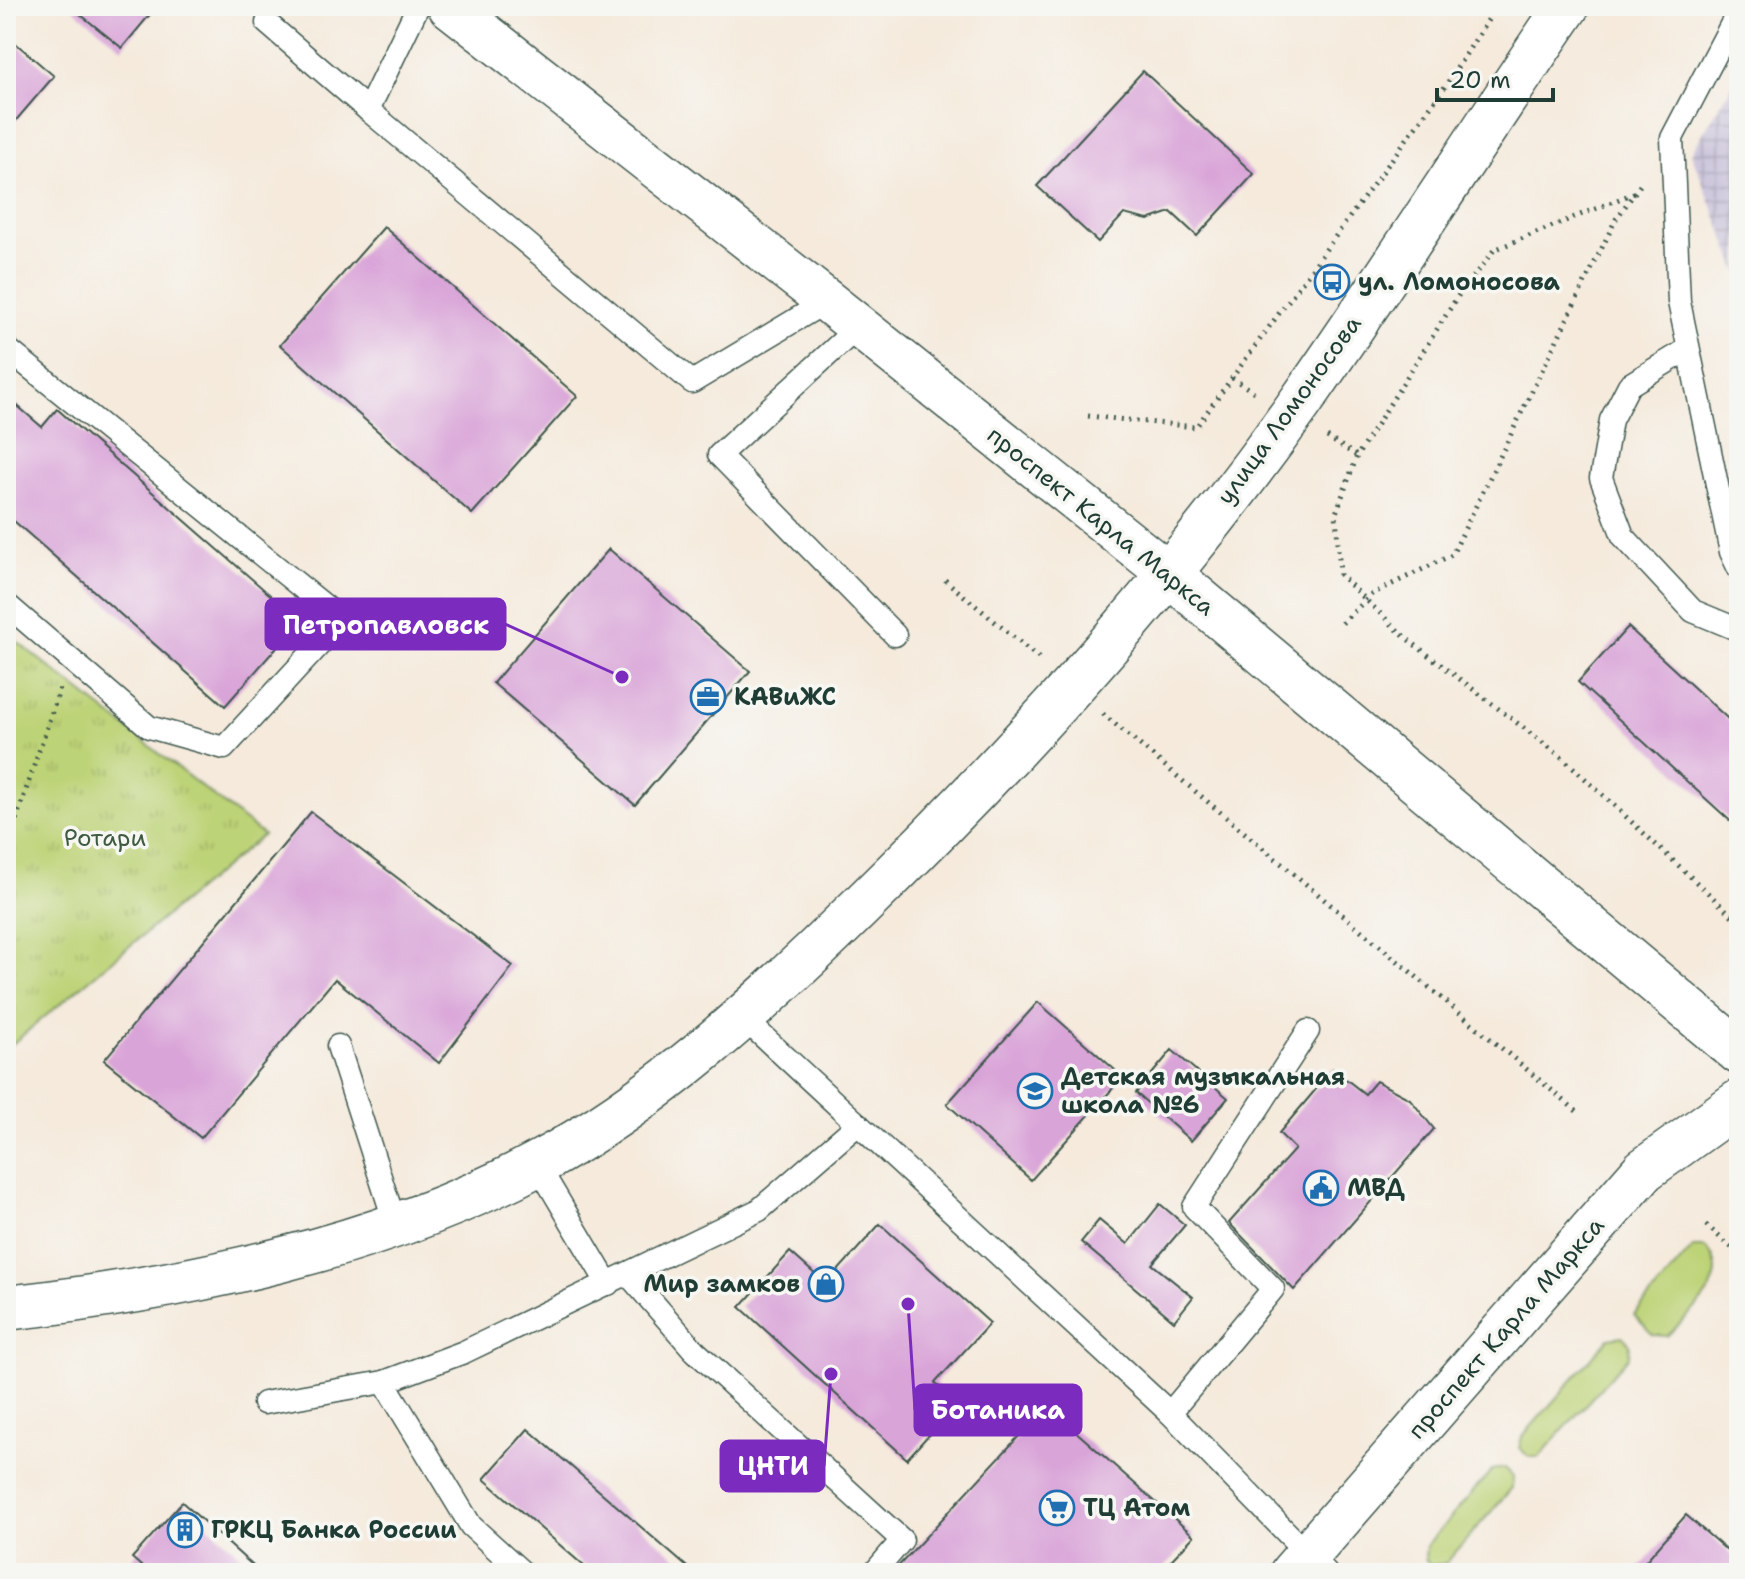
<svg xmlns="http://www.w3.org/2000/svg" width="1745" height="1579" font-family="'Shantell Sans',sans-serif">
  <style>
    .industrial { fill: url(#industrial-grid) }
    .green { fill: #bdd377; stroke: #6e8856; stroke-width: 2 }
    .park { fill: url(#park-tufts); stroke: #6e8856; stroke-width: 2 }
    .building { fill: #d9a4d8 }
    .lines { fill: none; stroke-linecap: round; stroke-linejoin: round }
    .lane-casing { stroke: #3f574d; stroke-width: 25 }
    .street-casing { stroke: #3f574d; stroke-width: 45 }
    .secondary-casing { stroke: #3f574d; stroke-width: 47 }
    .path { stroke: #3f574d; stroke-width: 5; stroke-dasharray: 2 6; stroke-linecap: butt }
    .lane { stroke: #fff; stroke-width: 22 }
    .street { stroke: #fff; stroke-width: 42 }
    .secondary { stroke: #fff; stroke-width: 44 }
    .labels { text-anchor: middle; stroke-width: 7; stroke-linejoin: round; paint-order: stroke }
    .poi-label { font-size: 24px; font-weight: bold; fill: #1f3d34; stroke: #f6f6f2; text-anchor: start }
    .street-label { font-size: 24px; fill: #1f3d34; stroke: #f6f6f2 }
    .park-label { font-size: 24px; fill: #3f5b41; stroke: #f6f6f2 }
    .leader { fill: none; stroke: #7b2cbf; stroke-width: 3 }
    .callout-dot { fill: #7b2cbf; stroke: #f6f6f2; stroke-width: 3 }
    .callout { fill: #7b2cbf; stroke: #7b2cbf; stroke-width: 3 }
    .callout-label { font-size: 26px; text-anchor: middle; font-weight: bold; fill: #fff }
  </style>
  <defs>
    <pattern id="industrial-grid" width="8" height="8" patternUnits="userSpaceOnUse" patternTransform="scale(2)"><rect width="8" height="8" fill="#c7c0d9"/><path d="M0 4h8M4 0v8" fill="none" stroke="#a19db1"/></pattern>
    <pattern id="park-tufts" width="24" height="20" patternUnits="userSpaceOnUse" patternTransform="scale(2)"><rect width="24" height="20" fill="#bdd377"/><path d="M3 7l-1-3M5 7V3M7 7l1-3M15 17l-1-3M17 17v-4M19 17l1-3" fill="none" stroke="#a2b668"/></pattern>
  </defs>
  <rect width="100%" height="100%" fill="#f6f6f2"/>
  <filter id="ink" filterUnits="userSpaceOnUse"><feTurbulence type="fractalNoise" baseFrequency=".0125" numOctaves="2"/><feDisplacementMap in="SourceGraphic" scale="16" xChannelSelector="R" yChannelSelector="G"/><feConvolveMatrix kernelMatrix="1 2 1 2 8 2 1 2 1" color-interpolation-filters="sRGB"/></filter>
  <filter id="wash" filterUnits="userSpaceOnUse"><feTurbulence type="fractalNoise" baseFrequency=".006" numOctaves="4" result="noise"/><feDisplacementMap in="SourceGraphic" scale="32" xChannelSelector="R" yChannelSelector="G"/><feGaussianBlur stdDeviation="1.8" result="paint"/><feColorMatrix in="noise" values="0 0 0 0 0 0 0 0 0 0 0 0 0 0 0 0 0 1.4 0 .05"/><feComposite in="paint" operator="in"/></filter>
  <g filter="url(#wash)">
    <rect width="100%" height="100%" fill="#f5eadc"/>
    <polygon class="industrial" points="1739,74 1739,274 1691,153"/>
    <g class="green">
      <path d="M1693 1247H1705C1738 1278 1689 1313 1667 1336L1653 1335 1634 1315Z"/>
      <polygon points="1622,1336 1630,1344 1629,1356 1539,1457 1529,1457 1519,1448 1522,1437 1609,1338"/>
      <polygon points="1505,1468 1513,1476 1512,1488 1446,1563 1431,1565 1425,1559 1426,1546 1492,1470"/>
    </g>
    <polygon class="park" points="6,633 263,835 6,1049"/>
    <g id="blocks">
      <g class="building">
        <polygon points="70,6 157,6 122,48"/>
        <polygon points="6,35 54,76 6,132"/>
        <polygon points="1143,71 1254,174 1197,236 1171,212 1148,220 1124,214 1098,242 1037,186"/>
        <polygon points="384,227 577,396 472,514 280,345"/>
        <polygon points="6,396 42,427 57,409 300,621 225,706 6,514"/>
        <polygon points="609,549 750,671 635,805 493,683"/>
        <polygon points="1628,627 1739,729 1739,829 1578,682"/>
        <polygon points="311,812 513,966 439,1063 335,979 201,1138 104,1060"/>
        <polygon points="1038,1002 1123,1077 1031,1180 947,1104"/>
        <polygon points="1172,1050 1228,1098 1191,1141 1136,1093"/>
        <polygon points="1333,1069 1365,1094 1376,1081 1410,1099 1434,1129 1294,1290 1229,1223 1295,1149 1279,1133"/>
        <polygon points="1160,1204 1185,1225 1152,1264 1193,1297 1174,1321 1081,1242 1099,1220 1128,1244"/>
        <polygon points="880,1224 990,1323 935,1383 957,1403 907,1459 740,1307 790,1252 826,1284"/>
        <polygon points="1047,1406 1194,1536 1159,1573 892,1573"/>
        <polygon points="528,1429 694,1573 592,1573 484,1479"/>
        <polygon points="182,1502 261,1573 149,1573 132,1558"/>
        <polygon points="1686,1515 1739,1561 1739,1573 1635,1573"/>
      </g>
    </g>
  </g>
  <g filter="url(#ink)">
    <use href="#blocks" fill-opacity="0" stroke="#3f574d" stroke-width="2"/>
    <g class="lines">
      <g class="lane-casing">
        <g id="lane">
          <polyline points="418,6 368,110 692,382 827,301"/>
          <polyline points="1739,10 1672,138 1679,302 1731,552 1739,569"/>
          <polyline points="267,23 368,110"/>
          <polyline points="858,327 719,455 895,635"/>
          <polyline points="6,348 342,620 224,748 149,727 6,604"/>
          <polyline points="1688,349 1629,385 1611,420 1601,478 1623,536 1693,611 1739,630"/>
          <polyline points="741,1016 1170,1413 1326,1573"/>
          <polyline points="338,1046 395,1223"/>
          <polyline points="537,1164 608,1284"/>
          <polyline points="628,1274 694,1350 902,1540 874,1573"/>
          <polyline points="384,1382 471,1526 523,1573"/>
          <polyline points="264,1403 384,1382 464,1352 759,1210 858,1124"/>
          <polyline points="1170,1413 1273,1289 1194,1207 1308,1031"/>
        </g>
      </g>
      <g class="street-casing">
        <polyline id="street" points="449,6 827,301 1169,574"/>
      </g>
      <g class="secondary-casing">
        <g id="secondary">
          <polyline points="1169,574 1739,1052"/>
          <path d="M6 1308C182 1289 380 1248 537 1164 657 1100 763 1002 860 907 1018 753 1173 582 1300 403 1392 272 1477 137 1567 6"/>
          <polyline points="1292,1573 1644,1170 1739,1102"/>
        </g>
      </g>
      <g class="path">
        <polyline points="1634,193 1494,250 1458,296 1357,456 1336,513 1340,575 1406,638 1563,758 1739,922"/>
        <polyline points="1232,378 1257,394"/>
        <polyline points="1088,416 1196,427 1444,88 1497,6"/>
        <polyline points="1327,437 1357,456"/>
        <polyline points="945,580 1041,660"/>
        <polyline points="1342,623 1372,594 1452,555 1616,219 1643,181"/>
        <polyline points="1103,714 1580,1114"/>
        <polyline points="6,850 60,688"/>
        <polyline points="1706,1225 1739,1254"/>
      </g>
      <use href="#lane" class="lane"/>
      <use href="#street" class="street"/>
      <use href="#secondary" class="secondary"/>
    </g>
  </g>
  <defs>
    <g id="bus-ring" transform="scale(1.8)"><circle r="9.5" fill="#f6f6f2" stroke="#1f6fb2" stroke-width="1.5"/><path d="M-5-6H5V4H4V6H2V4H-2V6H-4V4H-5ZM-3.5-4V0h7V-4ZM-3.5 1.2v1.5H-2V1.2ZM2 1.2v1.5H3.5V1.2Z" fill="#1f6fb2"/></g>
    <g id="office-ring" transform="scale(1.8)"><circle r="9.5" fill="#f6f6f2" stroke="#1f6fb2" stroke-width="1.5"/><path d="M-6-3h4V-5.5h4V-3h4V5H-6ZM-1-4.5V-3h2v-1.5ZM-6 0V1H6V0Z" fill="#1f6fb2"/></g>
    <g id="school-ring" transform="scale(1.8)"><circle r="9.5" fill="#f6f6f2" stroke="#1f6fb2" stroke-width="1.5"/><path d="M0-5L7-2L0 1L-7-2ZM-4 1L0 2.5L4 1V4Q0 6-4 4Z" fill="#1f6fb2"/></g>
    <g id="civic-ring" transform="scale(1.8)"><circle r="9.5" fill="#f6f6f2" stroke="#1f6fb2" stroke-width="1.5"/><path d="M-.6-6.5H3V-4.5H.6V-3L4-1V1h2V6H-6V1h2V-1L-.6-3ZM-1.2 2.5V6h2.4V2.5Z" fill="#1f6fb2"/></g>
    <g id="shop-ring" transform="scale(1.8)"><circle r="9.5" fill="#f6f6f2" stroke="#1f6fb2" stroke-width="1.5"/><path d="M-5-2.5h2.3a2.7 3.5 0 0 1 5.4 0H5L5.5 6h-11ZM-1.5-2.5h3a1.5 2.3 0 0 0-3 0Z" fill="#1f6fb2"/></g>
    <g id="supermarket-ring" transform="scale(1.8)"><circle r="9.5" fill="#f6f6f2" stroke="#1f6fb2" stroke-width="1.5"/><path d="M-6-5.5h2.5l.6 2H6L4.5 2H-2.5L-4.4-4H-6ZM-1.5 3.2a1.3 1.3 0 1 0 .1 0ZM3 3.2a1.3 1.3 0 1 0 .1 0Z" fill="#1f6fb2"/></g>
    <g id="building-ring" transform="scale(1.8)"><circle r="9.5" fill="#f6f6f2" stroke="#1f6fb2" stroke-width="1.5"/><path d="M-4-6H4V6H1V3H-1V6H-4ZM-2.5-4.3h1.7v1.8h-1.7ZM.8-4.3h1.7v1.8H.8ZM-2.5-1h1.7V.8h-1.7ZM.8-1h1.7V.8H.8Z" fill="#1f6fb2"/></g>
  </defs>
  <g fill-rule="evenodd">
    <use href="#bus-ring" x="1332" y="282"/>
    <use href="#office-ring" x="708" y="697"/>
    <use href="#school-ring" x="1035" y="1091"/>
    <use href="#civic-ring" x="1321" y="1188"/>
    <use href="#shop-ring" x="826" y="1284"/>
    <use href="#supermarket-ring" x="1057" y="1508"/>
    <use href="#building-ring" x="185" y="1530"/>
  </g>
  <g class="labels">
    <g class="poi-label">
      <text x="1358" y="290">ул. Ломоносова</text>
      <text x="734" y="705">КАВиЖС</text>
      <text x="1061" y="1085">Детская музыкальная<tspan x="1061" dy="28">школа №6</tspan></text>
      <text x="1347" y="1196">МВД</text>
      <text x="800" y="1292" text-anchor="end">Мир замков</text>
      <text x="1083" y="1516">ТЦ Атом</text>
      <text x="211" y="1538">ГРКЦ Банка России</text>
    </g>
    <g class="street-label">
      <text transform="translate(1289 410) rotate(-54)" y="8">улица Ломоносова</text>
      <text transform="translate(1101 521) rotate(39)" y="8">проспект Карла Маркса</text>
      <text transform="translate(1506 1328) rotate(-49)" y="8">проспект Карла Маркса</text>
    </g>
    <g class="park-label">
      <text x="105" y="846">Ротари</text>
    </g>
  </g>
  <path class="leader" d="M622 677L505 624M908 1304L915 1410M831 1374L824 1466"/>
  <g class="callout-dot">
    <circle cx="622" cy="677" r="8"/>
    <circle cx="908" cy="1304" r="8"/>
    <circle cx="831" cy="1374" r="8"/>
  </g>
  <g class="callout">
    <rect x="266" y="599" width="239" height="50" rx="8"/>
    <rect x="915" y="1385" width="166" height="50" rx="8"/>
    <rect x="721" y="1441" width="103" height="50" rx="8"/>
  </g>
  <g class="callout-label">
    <text x="386" y="634">Петропавловск</text>
    <text x="998" y="1419">Ботаника</text>
    <text x="773" y="1475">ЦНТИ</text>
  </g>
  <rect width="1745" height="1579" fill="none" stroke="#f6f6f2" stroke-width="32"/>
  <path d="M1437 88v12h116v-12" fill="none" stroke="#1f3d34" stroke-width="4"/>
  <text x="1449" y="88" font-size="24" fill="#1f3d34" stroke="#f6f6f2" stroke-width="6" paint-order="stroke">20 m</text>
</svg>
